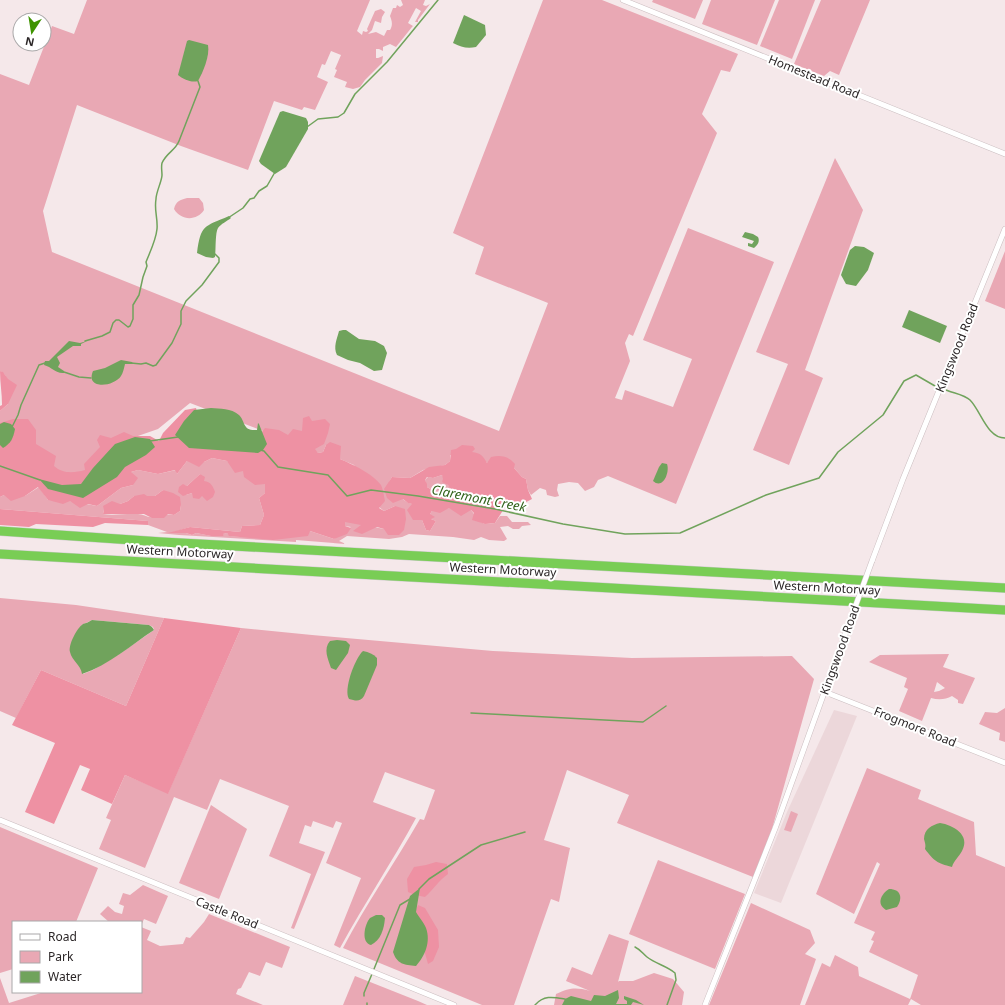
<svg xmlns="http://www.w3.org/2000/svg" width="1005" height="1005" font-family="'Noto Sans',sans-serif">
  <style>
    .built { fill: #ecd7da }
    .green { fill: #e9a8b4; fill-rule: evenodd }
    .forest { fill: #ee91a3; fill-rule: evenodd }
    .water { fill: #70a35c }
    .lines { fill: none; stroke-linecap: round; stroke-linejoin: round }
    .stream { stroke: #70a35c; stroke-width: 1.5 }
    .minor-casing { stroke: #cbbec0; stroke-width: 6 }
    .motorway-casing { stroke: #cccbcb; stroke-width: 10 }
    .minor { stroke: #fff; stroke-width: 5 }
    .motorway { stroke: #79cd55; stroke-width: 9 }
    .minor-bridge-casing { stroke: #cbbec0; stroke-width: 6; stroke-linecap: butt }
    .minor-bridge { stroke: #fff; stroke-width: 5 }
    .labels { text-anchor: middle; stroke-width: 4; stroke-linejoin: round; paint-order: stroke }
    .street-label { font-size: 12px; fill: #2b2627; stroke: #fff }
    .water-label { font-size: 13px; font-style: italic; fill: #32631b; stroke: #fff }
  </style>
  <rect width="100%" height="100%" fill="#f5e8ea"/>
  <polygon class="built" points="834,710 857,716 781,903 754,893 787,812"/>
  <g class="green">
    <path d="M87 0H370L357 31 362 35 363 31 366 32 368 31 367 29 375 11 381 9 385 12 382 17 381 23 375 21 372 30 368 34 376 32 384 36 387 30H390C393 25 392 21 390 16L393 8H396L397 5 400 7 403 5 401 0H425L423 5 426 6 430 4 418 20V22H415L421 11 416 8 408 23 413 26 412 27 396 47 390 44 383 47V51L379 49H376V58H378L383 56 382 63 365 80 360 87 353 89 345 87 347 82 334 77 337 70 335 69 341 55 331 51 325 65 322 64 317 77 328 82 315 110 304 107 302 110 274 101 248 170 181 146 77 105 43 211 52 252 499 431 548 303 475 274 484 247 453 233 543 0H602L738 54 730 72 721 70 702 114 717 133 633 336 629 334 625 343 630 361 615 398 622 400 625 390 673 407 692 359 643 340 688 228 774 262 676 504 608 476 598 480 594 487 585 491 578 483 569 482 558 484 557 490 559 496 555 497 547 495 546 490 540 488 531 495 528 490 526 479 522 477 514 468 450 455V461L445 465 423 470 410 478 392 477 389 482C395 490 402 502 412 504L422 520 426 530 430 531 436 521 431 519 430 514 432 511 449 508 471 510C481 522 477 525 495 523L500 516H507L512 522H528L531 525 522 526 519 529H513L508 526 500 527 507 539 504 541 489 540 481 537 474 540 453 537 409 534 402 537 389 539 347 536 339 541 346 544 296 540V542L179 535 158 533 167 532 148 525V521L0 509V497L4 495 25 496 39 487 48 500 70 501 97 506 121 488 133 485 131 472 138 470 158 474 176 470 177 474 187 461 204 462 212 458 227 461 265 483V493L259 498 264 515 260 525 242 526 240 532 190 527 171 533H186L192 535 196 533 212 536H224L222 534 227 533 230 536 247 537 310 531 334 539 351 527 345 526V521L384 529 395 506 384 511 379 507 354 465 340 459 326 445 323 452 318 453 315 451 190 403 158 429 135 437 81 484 0 460V411L8 404C8 394 11 375 0 371V74L29 85 52 26 74 34ZM200 474 204 481 192 493 186 495 182 485 187 486ZM163 490 181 505 180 511 174 515C165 513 161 517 153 517 148 518 143 514 138 514 126 513 114 516 103 514L104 510 128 501 134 496H155Z"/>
    <polygon points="653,0 703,0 695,19 652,2"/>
    <polygon points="711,0 775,0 757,45 702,24"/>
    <polygon points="779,0 815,0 792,59 760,46"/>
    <polygon points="821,0 870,0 839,75 830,71 824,76 794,64"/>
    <polygon points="835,158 863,210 805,370 823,378 789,465 753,450 788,364 756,352"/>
    <path d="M187 198H199L203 203 204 210C197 221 181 221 174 209 176 201 180 200 187 198Z"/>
    <polygon points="1005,251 1005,309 985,301"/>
    <path d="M442 475 448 485 454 489 456 497 451 492C442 494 435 492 427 487L425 480 428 477 433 478Z"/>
    <path d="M0 598 76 605 164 618 126 706 41 670 16 718 0 711ZM92 620 149 625 153 627 154 630 121 653 93 670 83 674 76 633 82 625Z"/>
    <path d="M241 628 312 635 493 651 632 658 792 656 814 679 772 829 753 877 617 823 629 795 567 770 544 840 570 848 559 902 551 899 514 1005H482L343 948C366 904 395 863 420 819L424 820 435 790 385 772 373 802 416 818C392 862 364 904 340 948L334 945 361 878 326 863 342 823 336 821 333 828 313 821 311 827 305 825 299 843 325 852 294 929 291 928 311 874 269 856 289 806 220 779 207 810 174 797 145 868 99 849 111 820 106 818 125 775 168 793Z"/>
    <path d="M949 654 943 667 975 678 963 704 958 703V700L952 696C945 700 938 700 931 698L922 721 899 711 908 689 904 687 907 678 869 662 880 655ZM937 682 945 688 939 691 934 692Z"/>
    <polygon points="1005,708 1005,742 999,740 1000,733 979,724 985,712 997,713"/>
    <polygon points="867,768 921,790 918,799 974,822 976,855 1005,867 1005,1005 921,1005 911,999 908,1005 805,1005 822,963 830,967 835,955 858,967 859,976 910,999 918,975 869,952 874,941 871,940 875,932 854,923 880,864 877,862 854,914 816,894"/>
    <polygon points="211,805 247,829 219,899 179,883"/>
    <polygon points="791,811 798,814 791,832 784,830"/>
    <polygon points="0,827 98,868 76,922 13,922 13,969 0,973"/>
    <polygon points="658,860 745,894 715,969 629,934"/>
    <polygon points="143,885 168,896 156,924 144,919 141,926 141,922 109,922 100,914 108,906 115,912 122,914 124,906 119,904 123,893 130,895"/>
    <polygon points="751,903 810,930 815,943 805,954 816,959 800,1005 709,1005"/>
    <polygon points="209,914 290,947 282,968 266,962 260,976 249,972 241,988 238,989 236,994 263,1005 0,1005 0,978 9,1003 44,992 141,992 141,927 151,931 147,940 160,946 183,944 186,937 190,938 204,922"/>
    <path d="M609 934 629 941 618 982 619 981H633L654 973 673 979 684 992 682 1005H554L556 994C570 988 575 987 590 991L566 981 572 967 592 975Z"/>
    <polygon points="355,976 418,1001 427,1005 343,1005"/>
  </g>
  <g class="forest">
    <path d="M0 371 3 372 8 379 17 385 8 404 0 411V406L2 405C2 393 0 383 0 371Z"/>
    <path d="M196 408 198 416 261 433 265 428 279 430 288 435 293 429 302 431 303 418 309 416 312 421 325 419 330 424 328 433 324 444 315 449 318 453 323 452 326 445 330 442 341 446 340 459C352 464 373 474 381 485 383 489 384 496 385 501L379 508 384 511 395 506 405 509 406 519 404 530 399 535H388L384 529 377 527 362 534 353 531 361 525 345 522V526L351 528 347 534 334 539 310 531 308 536 273 540 229 536 227 533 223 534 224 536H211L196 533 192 535 186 533H168L190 527 240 532 242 526 260 525 264 515 259 498 265 493V484L255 485 244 477 243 471 235 473 227 461 212 458 204 462 199 467 187 461 177 474 175 470 158 474 138 470 131 472 138 478 133 485 121 488 97 506 88 504 80 508 70 501 63 504 48 500 38 487 25 496 11 501 4 495 0 497V423L13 419H28L36 430V444L56 456 54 466C63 474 74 473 85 470L84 464 100 447 97 440 100 435 111 438 124 432 133 436H150L159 441 163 433 185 410Z"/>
    <path d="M462 445 473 446 475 449 472 452C481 453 483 456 487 463L491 457C501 455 508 456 515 464L514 468 522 477 526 479 528 490 532 499 509 511 505 507 495 523 485 524 472 520 474 513 471 510 461 516 449 508 440 513 432 511 430 514 435 517 431 519 436 521 430 531 426 530 422 520H413L407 510 412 504 408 503 403 499 393 503 387 498 384 489 392 477 410 478 429 467 445 465 450 461 451 450 456 449ZM442 475 443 479 442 482 448 485 450 488 454 489 456 496 451 492C442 494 435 492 427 487V484L425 480 427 477 433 478Z"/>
    <path d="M200 474 205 477 204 481C211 482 213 486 215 492L213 497 207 501 202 496 199 499 193 498 192 493 183 496 178 492 179 487 183 484 187 486Z"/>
    <polygon points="163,490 173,493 180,497 181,505 180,511 174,515 168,514 164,518 152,518 144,514 103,514 104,510 103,506 112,501 120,504 128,501 134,496 144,494 147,496 155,496"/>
    <polygon points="0,509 148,521 148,525 105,523 93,527 36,524 29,527 0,525"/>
    <polygon points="164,618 241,628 168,794 125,775 112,804 81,790 90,769 80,765 54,824 25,812 55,743 12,725 41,670 126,706"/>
    <path d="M436 862 447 864 448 874C438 881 434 889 425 897L415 895 408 892 407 879 414 867 426 865Z"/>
    <polygon points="418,905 425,908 438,930 439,947 433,961 428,964 414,914"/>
  </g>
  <g class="water">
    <path d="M464 15 485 25 486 35 476 47C467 49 461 47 453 43Z"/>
    <path d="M189 40 208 45C210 56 203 72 198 81 191 83 183 79 178 75L187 41Z"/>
    <polygon points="283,111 306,118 308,122 308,129 286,167 275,174 261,164 259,161 280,112"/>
    <path d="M229 216 231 218C227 221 221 224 218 228 215 233 216 250 215 257L213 258 206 257 197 253C201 224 204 227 229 216Z"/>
    <path d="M745 232 753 234 758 237C760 241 758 245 754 248L748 246V243L752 244 754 241 742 237Z"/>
    <polygon points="855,246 864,247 874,253 868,270 856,286 846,284 841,275 850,250"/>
    <polygon points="909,310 947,326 940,343 902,327"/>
    <path d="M343 330H346L359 339 375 341 384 346 387 353 382 370 374 371 360 363 348 360 337 355C333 347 337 339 339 331Z"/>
    <path d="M69 341 80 343 87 341 81 344V346H73L57 357 60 363 58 367 64 371V373C56 374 52 367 44 365L45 361H49Z"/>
    <path d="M121 360 132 362 133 364H125C124 368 123 373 121 376 114 387 85 390 93 371L105 368Z"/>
    <path d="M211 408C220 409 231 408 239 415 246 422 242 431 257 430L258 423 259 424 267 444 263 450 258 453 189 448 175 435 184 421 194 410Z"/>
    <path d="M4 422 11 424 15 429C13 439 11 443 3 448L0 445V424Z"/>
    <polygon points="135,437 150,439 155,447 146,455 125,467 117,477 83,498 48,489 39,479 62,485 81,484 93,468 115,444"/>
    <path d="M662 463 667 464C670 472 663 490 653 481L659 467Z"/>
    <path d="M92 620 149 625 152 627 154 630C131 645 109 665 82 674 81 665 72 661 70 652 68 645 77 628 83 624 86 623 89 622 92 620Z"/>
    <path d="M337 640 346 641 350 645 348 653 336 670 331 668C328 659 323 649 330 641Z"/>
    <path d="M363 651C369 652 373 654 377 658V665L364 696C360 702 356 701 349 699 343 690 355 658 363 651Z"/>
    <path d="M940 823C953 825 971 835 962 851 959 857 954 860 952 867 937 863 934 861 925 849 926 845 925 843 924 839 924 829 932 825 940 823Z"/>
    <path d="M420 888 416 912C419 917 424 923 426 928 431 942 425 956 416 966 404 965 397 964 393 952L410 896Z"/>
    <path d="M889 889C901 889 903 898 897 907L886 910C876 904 881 894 889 889Z"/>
    <path d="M376 915H382L385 918C384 929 381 940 371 945 361 943 364 925 370 918 372 917 374 916 376 915Z"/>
    <polygon points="618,990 619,998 616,1004 627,1004 627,1001 624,999 624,996 636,1000 644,1005 633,1002 631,1005 562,1005 565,999 571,996 591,1001 594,995 605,996"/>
  </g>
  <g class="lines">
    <g class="stream">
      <polyline points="307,127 318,119 338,117 344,113 355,94 387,62 438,0"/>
      <polyline points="228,218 243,208 250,199 254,198 259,191 267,186 275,172"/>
      <path d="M85 341 102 336 110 332 113 323 116 320H119L128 327 130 326 133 319V305L139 295 143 277 147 266 146 262C150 252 156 240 157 229 158 218 154 211 156 199 156 192 162 181 162 175 162 171 161 167 162 163 167 152 175 151 179 141L200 87 198 81"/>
      <polyline points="131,363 141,364 146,363 153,366 156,365 172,343 181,324 181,311 186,301 202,285 219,262 219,258 215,254"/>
      <polyline points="64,372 79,377 91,378"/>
      <path d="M946 390C953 393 965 395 970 400 981 411 987 438 1005 438"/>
      <polyline points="12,427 18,415 21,405 39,365 45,363"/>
      <polyline points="150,441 178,437"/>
      <polyline points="260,450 264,451 278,467 328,475 347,496 371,490 418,496 495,509 563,524 625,534 680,533 766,495 819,478 838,452 883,415 904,381 916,375 935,386"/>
      <polyline points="0,466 40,480"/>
      <polyline points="471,713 643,722 666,706"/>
      <polyline points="419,889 429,879 481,845 525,832"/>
      <path d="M635 947C641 950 643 954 647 957 656 964 667 966 675 973L676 980 667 1005"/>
      <polyline points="374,969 400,905 410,899"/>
      <polyline points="364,996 364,993 372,974"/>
      <polyline points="367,1003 367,1005"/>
      <path d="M535 1005C544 995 553 997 565 999"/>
    </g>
    <g class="minor-casing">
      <g id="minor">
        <polyline points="623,0 1005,154"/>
        <polyline points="872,561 903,479 1005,229"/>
        <polyline points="825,692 1005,763"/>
        <polyline points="0,820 454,1005"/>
        <polyline points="705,1005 776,826 850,621"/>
      </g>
    </g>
    <g class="motorway-casing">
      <g id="motorway">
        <polyline points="0,531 162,542 1005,588"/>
        <polyline points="0,554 1005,610"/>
      </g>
    </g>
    <use href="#minor" class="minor"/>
    <use href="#motorway" class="motorway"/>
    <g class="minor-bridge-casing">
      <polyline id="minor-bridge" points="850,621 872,561"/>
    </g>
    <use href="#minor-bridge" class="minor-bridge"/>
  </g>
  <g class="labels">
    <g class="street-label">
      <text transform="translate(814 77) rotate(22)" y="4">Homestead Road</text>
      <text transform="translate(957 348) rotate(-68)" y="4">Kingswood Road</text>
      <text transform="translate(180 552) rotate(3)" y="4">Western Motorway</text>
      <text transform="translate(503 570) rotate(3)" y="4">Western Motorway</text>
      <text transform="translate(827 588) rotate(3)" y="4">Western Motorway</text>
      <text transform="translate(840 650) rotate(-70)" y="4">Kingswood Road</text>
      <text transform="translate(915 727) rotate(22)" y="4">Frogmore Road</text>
      <text transform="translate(227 913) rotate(22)" y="4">Castle Road</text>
    </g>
    <g class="water-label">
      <text transform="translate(479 498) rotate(11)" y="5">Claremont Creek</text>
    </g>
  </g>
  <rect x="12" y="921" width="130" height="72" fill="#ffffff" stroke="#aaa8a9"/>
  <rect x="20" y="934" width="20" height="6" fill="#ffffff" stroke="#aaa8a9"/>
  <text x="48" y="941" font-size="12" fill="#2b2627">Road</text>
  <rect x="20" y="951" width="20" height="12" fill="#e9a8b4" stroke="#aaa8a9"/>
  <text x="48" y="961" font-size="12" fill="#2b2627">Park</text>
  <rect x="20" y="971" width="20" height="12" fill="#70a35c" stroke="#aaa8a9"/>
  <text x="48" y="981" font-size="12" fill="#2b2627">Water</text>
  <g transform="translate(32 32) rotate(192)"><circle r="19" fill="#ffffff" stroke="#aaa8a9"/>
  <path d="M0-3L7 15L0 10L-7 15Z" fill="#3e9300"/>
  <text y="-6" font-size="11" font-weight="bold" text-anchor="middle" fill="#2b2627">N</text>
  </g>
</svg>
